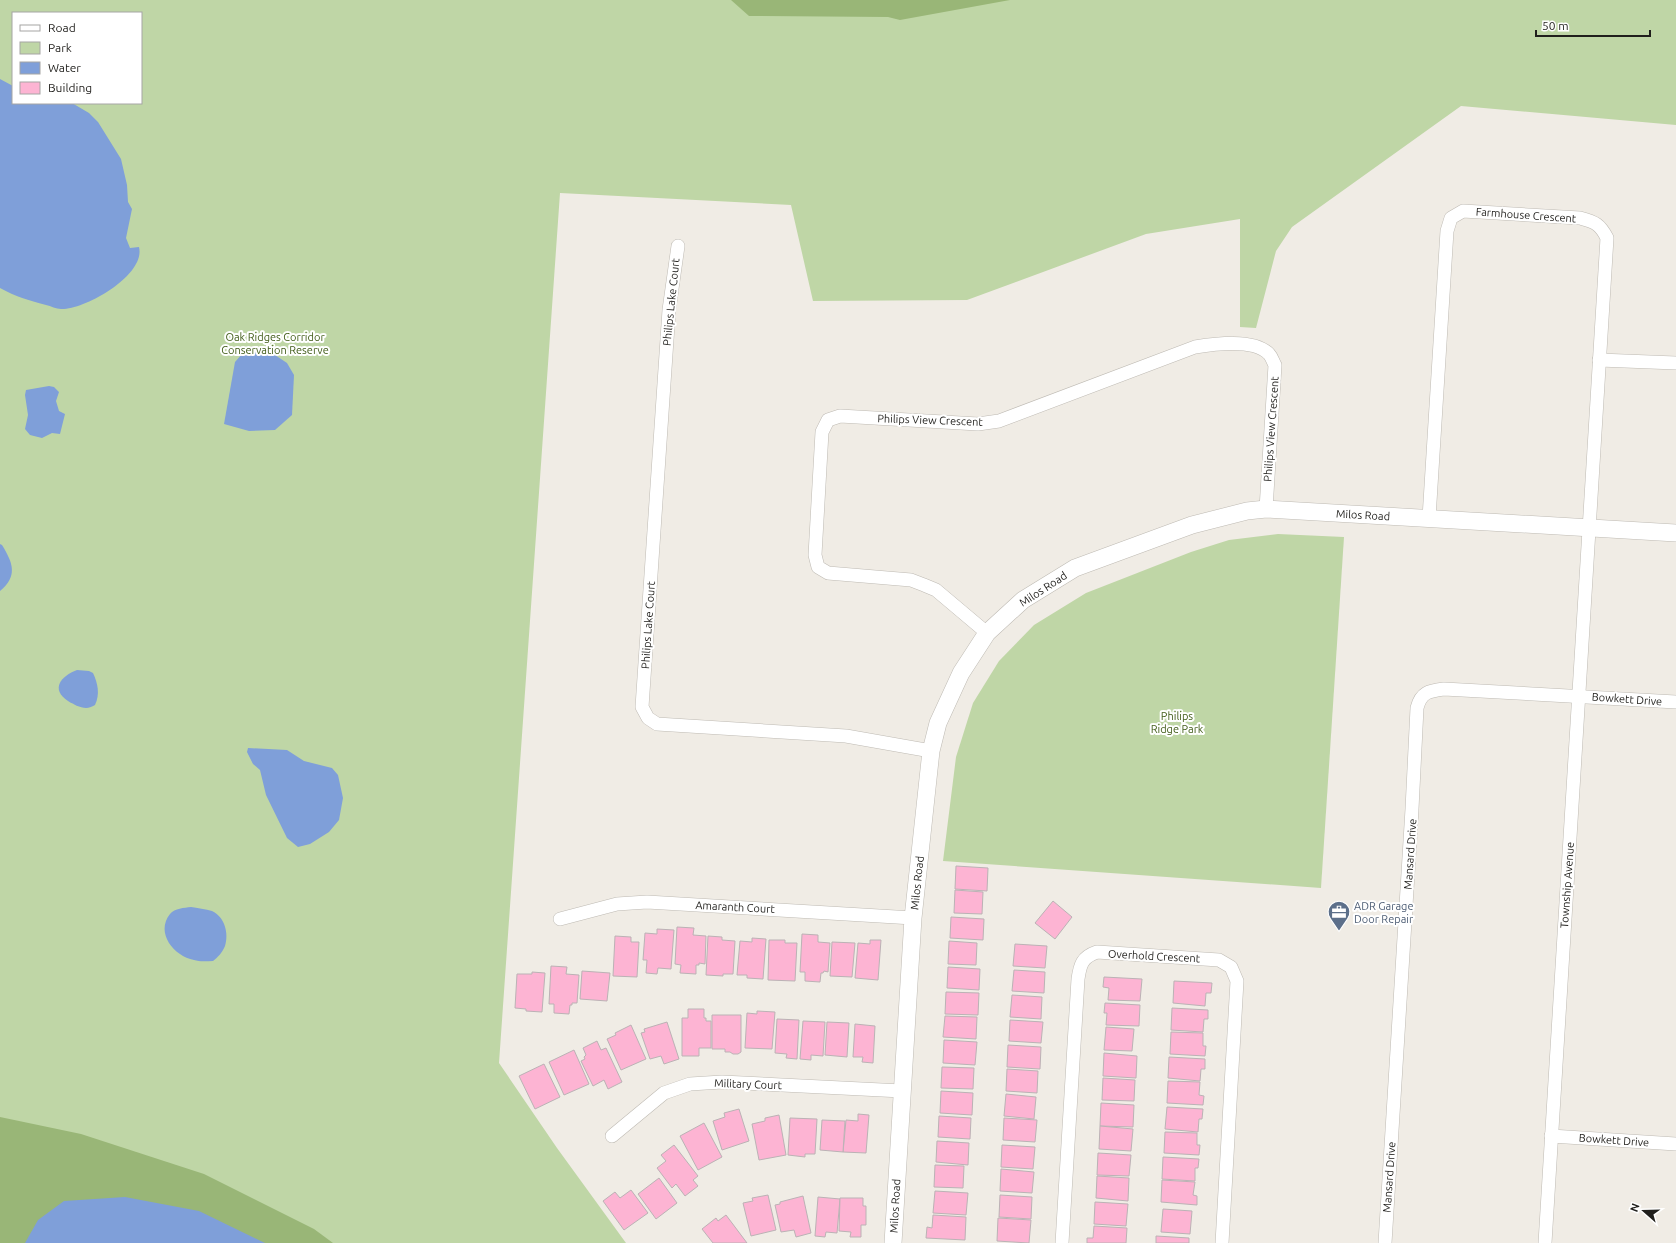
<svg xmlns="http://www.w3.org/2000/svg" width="1676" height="1243" font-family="Ubuntu,sans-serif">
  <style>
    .green { fill: #bfd6a6; fill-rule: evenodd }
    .forest { fill: #99b677 }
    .water { fill: #7f9fd9 }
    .building { fill: #fdb4d3; stroke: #bbb2b5 }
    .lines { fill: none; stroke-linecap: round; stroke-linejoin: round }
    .minor-casing { stroke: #bebab3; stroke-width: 14 }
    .tertiary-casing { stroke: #bebab3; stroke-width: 18 }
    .minor { stroke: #fff; stroke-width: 13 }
    .tertiary { stroke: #fff; stroke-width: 17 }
    .labels { text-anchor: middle; stroke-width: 4; stroke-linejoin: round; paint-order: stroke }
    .street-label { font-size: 11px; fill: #201f1c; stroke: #fff }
    .park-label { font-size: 11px; fill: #425d1a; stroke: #fff }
    .service-label { font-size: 11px; fill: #4e5e75; stroke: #fff; text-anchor: start }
  </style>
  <rect width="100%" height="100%" fill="#f0ece5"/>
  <g class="green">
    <path d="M0 0H1676V125L1461 106 1292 227 1276 251 1256 328 1240 327V219L1146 234 967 300 813 301 791 205 560 193 499 1063 557 1148 626 1243H0ZM13 13H141V103H13Z"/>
    <polygon points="1278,534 1344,537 1321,888 943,861 956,757 973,703 999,661 1034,625 1086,593 1191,552 1229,540"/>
  </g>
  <g class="forest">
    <polygon points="731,0 1010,0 900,20 888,17 749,16"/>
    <polygon points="0,1117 81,1134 204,1174 314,1229 333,1243 0,1243"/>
  </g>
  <g class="water">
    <path d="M0 79 13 86V103H72L89 113 98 122 121 159 127 185 128 202 132 209 126 238 130 248 139 247C146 275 85 310 61 309 56 309 51 306 46 305 28 300 16 297 0 288Z"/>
    <polygon points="248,352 272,353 287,363 294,375 292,415 275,430 249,431 224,424 235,362 242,354"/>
    <polygon points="49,386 54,387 59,392 56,401 59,411 65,414 60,434 52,433 42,438 30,435 25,429 28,415 25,395 26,390"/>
    <path d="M0 544 2 545C13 563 18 576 0 591Z"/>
    <path d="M77 670 89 671 93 673C98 684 100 694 95 705 93 706 89 708 86 708 80 708 73 704 68 701 50 689 61 676 77 670Z"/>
    <polygon points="248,748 287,750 304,761 332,768 338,775 343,798 339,820 329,832 310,844 298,847 287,838 266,795 260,770 253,764 247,752"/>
    <path d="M191 907C197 908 206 909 212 911 225 917 229 934 225 946 222 953 218 957 213 961 207 961 200 962 194 960 174 956 155 933 170 914 175 908 184 908 191 907Z"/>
    <polygon points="125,1197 199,1211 265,1243 25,1243 38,1220 64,1201"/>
  </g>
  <g class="building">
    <polygon points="956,866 988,868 987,891 955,889"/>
    <polygon points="955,890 983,892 982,914 954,913"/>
    <polygon points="1053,901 1072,917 1055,939 1035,923"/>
    <polygon points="951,917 984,919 983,940 950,938"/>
    <polygon points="677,927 694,928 693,935 706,936 705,964 699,963 699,965 696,965 696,974 680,973 681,965 675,964"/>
    <polygon points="657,929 674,930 671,969 658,968 657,974 646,973 647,960 643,960 645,933 657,934"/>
    <polygon points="802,934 818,935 818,942 830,943 828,972 824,971 823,973 821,973 820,982 805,981 805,972 800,972"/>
    <polygon points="615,936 631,937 631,942 639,942 637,977 613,976"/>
    <polygon points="708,936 722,937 722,940 735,941 733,974 723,974 723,976 706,975"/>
    <polygon points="752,938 766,939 763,979 747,978 747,975 737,975 740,941 752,942"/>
    <polygon points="769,940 785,940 785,943 797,943 795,981 768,980"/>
    <polygon points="870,940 881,940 878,980 855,978 858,943 870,944"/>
    <polygon points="949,941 977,943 976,965 948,964"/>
    <polygon points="832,942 855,943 852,977 830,976"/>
    <polygon points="1015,944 1047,946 1045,968 1013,966"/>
    <polygon points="551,966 567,967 566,974 579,975 577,1003 572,1003 572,1005 570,1005 569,1014 554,1013 554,1004 549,1004"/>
    <polygon points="948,967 980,969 979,990 947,988"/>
    <polygon points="1014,970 1045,972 1044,993 1012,991"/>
    <polygon points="582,971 610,973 607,1001 580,999"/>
    <polygon points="532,972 545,973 542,1012 526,1011 526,1009 515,1008 517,974 532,974"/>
    <polygon points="1104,977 1142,979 1140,1001 1108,1000 1109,988 1103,987"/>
    <polygon points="1174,981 1212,983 1211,993 1206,993 1205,1006 1173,1003"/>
    <polygon points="946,992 979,993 978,1015 945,1014"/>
    <polygon points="1012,995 1042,997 1041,1019 1010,1017"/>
    <polygon points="1105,1003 1140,1005 1139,1026 1106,1025 1107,1013 1104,1013"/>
    <polygon points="1172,1008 1208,1010 1208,1019 1204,1019 1203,1032 1171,1030"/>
    <polygon points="688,1009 704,1009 704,1018 706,1018 706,1021 711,1021 711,1048 699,1048 699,1056 682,1056 682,1018 688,1018"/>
    <polygon points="757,1011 775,1012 772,1049 745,1048 747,1013 757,1014"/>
    <polygon points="712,1015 741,1015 741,1052 738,1054 733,1054 730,1052 725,1052 725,1049 712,1049"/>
    <polygon points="945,1016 977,1017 976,1039 943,1037"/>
    <polygon points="777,1019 799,1020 797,1059 786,1058 787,1054 775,1053"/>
    <polygon points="1010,1020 1043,1022 1041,1043 1009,1041"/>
    <polygon points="803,1021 825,1022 823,1056 811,1055 811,1060 800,1059"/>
    <polygon points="667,1022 679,1059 664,1064 661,1056 650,1059 641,1033 645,1032 644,1029"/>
    <polygon points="827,1022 849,1023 847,1057 825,1055"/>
    <polygon points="855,1024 875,1026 873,1063 862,1062 863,1057 853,1057"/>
    <polygon points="631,1025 646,1059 621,1070 607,1039 616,1035 615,1033"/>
    <polygon points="1106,1027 1134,1029 1132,1051 1104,1050"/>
    <polygon points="1171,1032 1203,1033 1203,1046 1206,1046 1205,1056 1170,1054"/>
    <polygon points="944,1040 977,1042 975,1065 943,1063"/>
    <polygon points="597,1041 601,1050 606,1048 622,1082 608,1089 604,1080 593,1086 581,1061 585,1059 584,1057 586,1055 583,1048"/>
    <polygon points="1008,1045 1041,1047 1040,1069 1007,1067"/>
    <polygon points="574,1050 589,1084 564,1095 549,1062"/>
    <polygon points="1104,1053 1137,1056 1136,1078 1103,1076"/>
    <polygon points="1169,1057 1205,1059 1205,1069 1201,1069 1200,1081 1168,1078"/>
    <polygon points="544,1064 560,1097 535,1109 519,1076"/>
    <polygon points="942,1067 974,1068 973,1089 941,1088"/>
    <polygon points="1007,1069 1038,1071 1037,1093 1006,1091"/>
    <polygon points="1103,1078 1135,1080 1134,1101 1102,1100"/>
    <polygon points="1168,1081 1200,1082 1199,1095 1204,1096 1203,1105 1167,1103"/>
    <polygon points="941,1091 973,1093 972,1115 940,1113"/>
    <polygon points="1006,1094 1036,1097 1034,1119 1004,1116"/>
    <polygon points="1101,1103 1134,1105 1133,1127 1100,1126"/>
    <polygon points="1167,1107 1203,1109 1202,1119 1199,1119 1198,1132 1165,1129"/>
    <polygon points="739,1109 749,1141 722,1150 713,1121 725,1117 724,1113"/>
    <polygon points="858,1114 869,1115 866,1153 843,1152 846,1120 858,1121"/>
    <polygon points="779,1115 786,1155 759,1160 752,1124 765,1121 765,1118"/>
    <polygon points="939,1116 971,1118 970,1139 938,1137"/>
    <polygon points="790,1118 817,1119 815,1154 805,1154 805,1157 788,1155"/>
    <polygon points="1004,1118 1037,1120 1035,1142 1003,1140"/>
    <polygon points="822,1120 845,1121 843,1152 820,1150"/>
    <polygon points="704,1123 722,1157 698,1170 680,1136"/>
    <polygon points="1100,1126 1133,1129 1131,1151 1099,1149"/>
    <polygon points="1165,1132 1197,1133 1197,1145 1200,1145 1199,1155 1164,1153"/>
    <polygon points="937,1141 969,1143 968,1165 936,1162"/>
    <polygon points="674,1145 698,1176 693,1180 698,1186 685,1196 676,1184 672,1188 657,1168 666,1161 661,1155"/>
    <polygon points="1002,1145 1035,1147 1033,1169 1001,1167"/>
    <polygon points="1098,1153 1131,1155 1129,1176 1097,1175"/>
    <polygon points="1163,1157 1199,1159 1198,1168 1195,1168 1195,1181 1162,1179"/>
    <polygon points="935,1165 964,1166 963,1188 934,1187"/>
    <polygon points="1001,1169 1034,1172 1032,1193 1000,1191"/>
    <polygon points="1097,1176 1129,1178 1128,1201 1096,1198"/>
    <polygon points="659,1178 677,1203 656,1219 638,1194"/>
    <polygon points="1162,1180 1195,1182 1193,1195 1197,1196 1197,1205 1161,1202"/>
    <polygon points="631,1190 648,1213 624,1230 603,1201 615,1192 620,1198"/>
    <polygon points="935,1191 968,1193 966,1215 933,1213"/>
    <polygon points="768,1195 776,1230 751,1236 743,1203 753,1201 752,1198"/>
    <polygon points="1000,1195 1032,1197 1031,1219 999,1217"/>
    <polygon points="803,1196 811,1233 796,1237 794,1230 781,1232 775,1205 780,1204 780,1202"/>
    <polygon points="818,1197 840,1199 837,1233 826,1232 825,1237 815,1236"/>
    <polygon points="840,1198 863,1198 863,1206 866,1206 866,1225 861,1225 861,1237 850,1237 851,1232 839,1231"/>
    <polygon points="1095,1202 1128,1204 1126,1226 1094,1224"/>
    <polygon points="1163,1209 1192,1211 1190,1234 1161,1232"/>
    <polygon points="726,1215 747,1243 713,1243 702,1229 716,1218 718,1221"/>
    <polygon points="933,1215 966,1217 965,1240 926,1238 927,1227 932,1228"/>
    <polygon points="998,1218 1031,1220 1029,1243 997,1241"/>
    <polygon points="1094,1226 1127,1228 1126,1243 1087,1243 1087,1238 1093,1238"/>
    <polygon points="1156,1236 1189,1238 1189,1243 1156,1243"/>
  </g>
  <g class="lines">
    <g class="minor-casing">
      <g id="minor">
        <polyline points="678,246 669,310 642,707 648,718 657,724 846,736 931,751"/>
        <polyline points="1599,360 1676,363"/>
        <path d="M1429 518 1447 231 1451 218 1463 211 1580 218C1595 222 1600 224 1607 238L1545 1243"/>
        <path d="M987 633 936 590 924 585 911 580 828 573 818 567 815 555 822 432 828 420 840 416 978 424 999 421 1195 347C1214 344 1254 338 1269 354 1272 357 1273 362 1275 365L1266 509"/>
        <polyline points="560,919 617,904 647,902 913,918"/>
        <polyline points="612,1136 664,1093 690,1084 722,1082 902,1091"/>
        <polyline points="1551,1136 1676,1144"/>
        <path d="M1062 1243 1078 979C1080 965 1082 957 1097 952L1219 960 1231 967 1237 981 1222 1243"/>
        <path d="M1385 1243 1412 809 1417 708C1421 692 1429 691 1444 689L1676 702"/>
      </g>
    </g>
    <g class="tertiary-casing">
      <polyline id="tertiary" points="893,1243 913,918 931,751 938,723 961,673 987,633 1023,600 1075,568 1192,525 1247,511 1266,509 1676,533"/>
    </g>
    <use href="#minor" class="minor"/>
    <use href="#tertiary" class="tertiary"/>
  </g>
  <defs>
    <g id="office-pin" transform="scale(1.15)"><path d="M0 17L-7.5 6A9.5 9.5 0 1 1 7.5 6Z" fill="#5c6f8a" stroke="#fff"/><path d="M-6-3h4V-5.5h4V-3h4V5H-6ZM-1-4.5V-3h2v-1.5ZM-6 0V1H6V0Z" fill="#fff"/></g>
  </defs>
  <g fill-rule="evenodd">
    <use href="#office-pin" x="1339" y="912"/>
  </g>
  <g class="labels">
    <g class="street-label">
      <text transform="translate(1526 215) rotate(4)" y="4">Farmhouse Crescent</text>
      <text transform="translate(671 302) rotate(-84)" y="4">Philips Lake Court</text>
      <text transform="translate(930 420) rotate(2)" y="4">Philips View Crescent</text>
      <text transform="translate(1271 429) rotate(-86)" y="4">Philips View Crescent</text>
      <text transform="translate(1363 515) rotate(3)" y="4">Milos Road</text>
      <text transform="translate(1043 589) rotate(-33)" y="4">Milos Road</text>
      <text transform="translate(648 625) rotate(-86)" y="4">Philips Lake Court</text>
      <text transform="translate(1627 699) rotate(4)" y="4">Bowkett Drive</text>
      <text transform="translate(1410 854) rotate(-86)" y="4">Mansard Drive</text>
      <text transform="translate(917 883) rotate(-84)" y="4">Milos Road</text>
      <text transform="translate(1567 885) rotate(-86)" y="4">Township Avenue</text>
      <text transform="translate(735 907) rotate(3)" y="4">Amaranth Court</text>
      <text transform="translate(1154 956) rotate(3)" y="4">Overhold Crescent</text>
      <text transform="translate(748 1084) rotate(2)" y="4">Military Court</text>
      <text transform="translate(1614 1140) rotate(4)" y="4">Bowkett Drive</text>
      <text transform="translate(1389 1177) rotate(-86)" y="4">Mansard Drive</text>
      <text transform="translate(895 1206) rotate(-87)" y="4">Milos Road</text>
    </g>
    <g class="park-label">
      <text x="275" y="341">Oak Ridges Corridor<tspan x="275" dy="13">Conservation Reserve</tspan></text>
      <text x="1177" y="720">Philips<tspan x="1177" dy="13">Ridge Park</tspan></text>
    </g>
    <g class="service-label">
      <text x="1354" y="910">ADR Garage<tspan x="1354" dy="13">Door Repair</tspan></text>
    </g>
  </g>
  <rect x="12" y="12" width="130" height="92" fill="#ffffff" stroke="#a6a5a4"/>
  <rect x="20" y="25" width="20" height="6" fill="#ffffff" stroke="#a6a5a4"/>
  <text x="48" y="32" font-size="12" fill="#201f1c">Road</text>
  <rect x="20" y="42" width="20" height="12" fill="#bfd6a6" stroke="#a6a5a4"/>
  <text x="48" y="52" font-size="12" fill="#201f1c">Park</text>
  <rect x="20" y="62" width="20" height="12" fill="#7f9fd9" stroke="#a6a5a4"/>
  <text x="48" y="72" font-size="12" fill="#201f1c">Water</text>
  <rect x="20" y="82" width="20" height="12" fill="#fdb4d3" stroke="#a6a5a4"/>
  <text x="48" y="92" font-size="12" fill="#201f1c">Building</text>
  <g transform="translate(1644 1211) rotate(290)" stroke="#ffffff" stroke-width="3" paint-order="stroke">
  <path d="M0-3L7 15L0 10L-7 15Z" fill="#201f1c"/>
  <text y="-6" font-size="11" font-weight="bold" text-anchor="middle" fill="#201f1c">N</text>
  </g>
  <path d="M1536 30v6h114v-6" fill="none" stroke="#201f1c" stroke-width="2"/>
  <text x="1542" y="30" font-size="12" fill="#201f1c" stroke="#ffffff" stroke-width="3" paint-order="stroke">50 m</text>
</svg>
